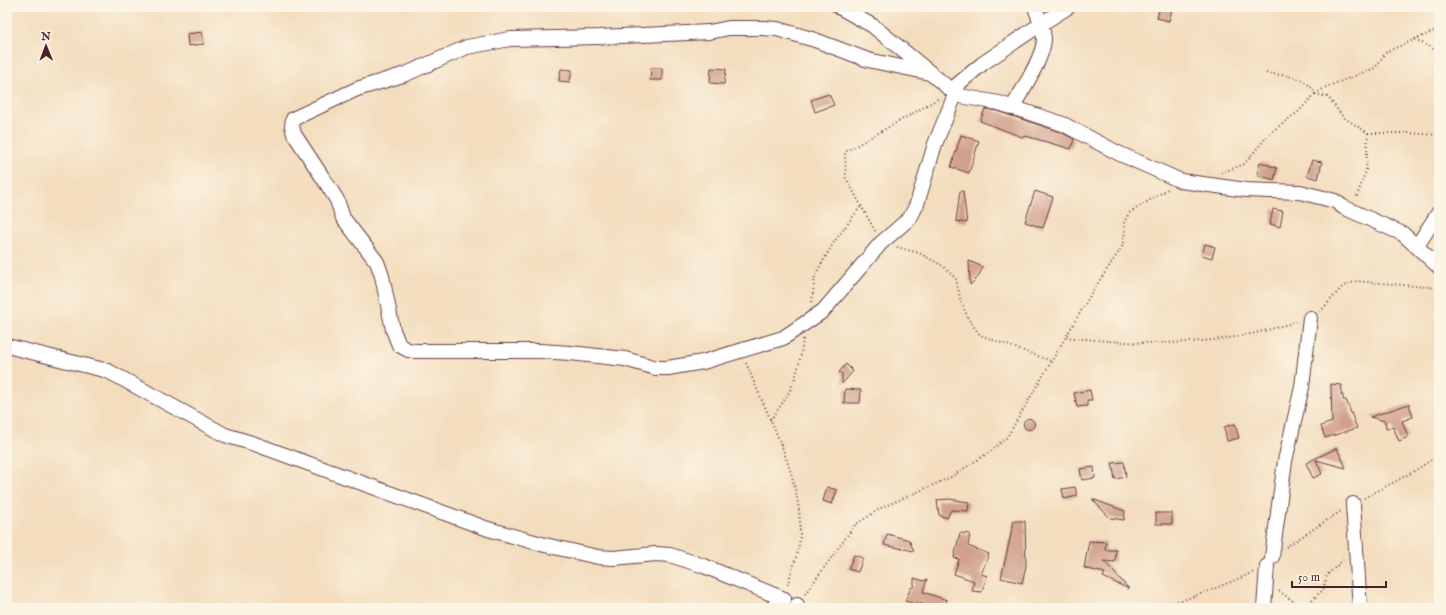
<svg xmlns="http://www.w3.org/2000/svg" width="1446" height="615" font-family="'IM FELL English',serif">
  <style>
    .building { fill: #d1a08c }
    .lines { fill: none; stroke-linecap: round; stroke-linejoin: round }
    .street-casing { stroke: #633c41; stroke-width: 16 }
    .path { stroke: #633c41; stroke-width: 2; stroke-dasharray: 1 3; stroke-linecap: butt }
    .street { stroke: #fff; stroke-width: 14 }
  </style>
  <rect width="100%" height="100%" fill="#fcf5e5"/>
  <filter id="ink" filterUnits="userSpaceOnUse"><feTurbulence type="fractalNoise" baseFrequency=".025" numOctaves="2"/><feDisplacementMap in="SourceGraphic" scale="8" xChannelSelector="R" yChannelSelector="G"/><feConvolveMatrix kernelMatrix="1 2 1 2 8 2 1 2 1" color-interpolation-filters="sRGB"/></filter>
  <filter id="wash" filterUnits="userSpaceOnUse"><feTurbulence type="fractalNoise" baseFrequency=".012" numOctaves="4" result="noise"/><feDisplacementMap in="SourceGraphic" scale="16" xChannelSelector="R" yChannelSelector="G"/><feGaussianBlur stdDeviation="0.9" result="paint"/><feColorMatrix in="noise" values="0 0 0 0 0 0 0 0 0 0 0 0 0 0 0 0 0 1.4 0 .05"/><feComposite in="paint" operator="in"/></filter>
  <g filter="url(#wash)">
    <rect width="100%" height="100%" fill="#f3ddbe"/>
    <g id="blocks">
      <g class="building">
        <polygon points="1160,7 1172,10 1169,21 1157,18"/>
        <polygon points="202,32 204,44 188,46 187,34"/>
        <polygon points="651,68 662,68 662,80 650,80"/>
        <polygon points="711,68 726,69 724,84 710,83"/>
        <polygon points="561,69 572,70 570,82 559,81"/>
        <polygon points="829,94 834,105 815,112 811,100"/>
        <polygon points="985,109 997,111 1060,132 1074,139 1071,149 1026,136 1022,137 980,121"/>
        <polygon points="961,135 979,141 969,173 951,167"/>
        <polygon points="1312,160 1322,162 1318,179 1307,176"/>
        <polygon points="1260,162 1277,168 1274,180 1257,175"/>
        <polygon points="960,191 963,191 967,223 956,221"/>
        <polygon points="1035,191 1053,197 1043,228 1025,222"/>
        <polygon points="1273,209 1283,211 1280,227 1270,224"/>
        <polygon points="1205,244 1215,247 1212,258 1202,255"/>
        <polygon points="969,261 983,267 978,277 970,285"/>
        <polygon points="846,364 853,371 842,384 842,374 839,372"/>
        <polygon points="1331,384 1342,385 1341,395 1343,395 1343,400 1346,400 1357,428 1325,438 1321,426 1332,422"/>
        <polygon points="845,389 861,390 860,403 844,403"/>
        <polygon points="1090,390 1092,400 1087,400 1087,406 1077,407 1074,393"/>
        <polygon points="1409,404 1413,417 1402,421 1408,437 1399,441 1393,427 1386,429 1385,421 1370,417"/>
        <circle cx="1029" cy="424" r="5.5"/>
        <polygon points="1235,424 1239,438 1227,441 1224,427"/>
        <polygon points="1337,448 1346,468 1316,460 1322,474 1313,478 1306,463"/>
        <polygon points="1124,462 1126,477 1115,479 1112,463"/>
        <polygon points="1094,467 1095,478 1082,480 1080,469"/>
        <polygon points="827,487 837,490 832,504 823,501"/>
        <polygon points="1075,487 1077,496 1064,499 1062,489"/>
        <polygon points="949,499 969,502 968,511 951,510 947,518 939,515 937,500"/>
        <polygon points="1092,499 1125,511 1124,520 1110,518"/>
        <rect x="1156" y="513" width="16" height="11"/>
        <polygon points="1014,521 1025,521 1026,566 1022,583 1001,578"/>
        <polygon points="960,533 970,534 968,546 989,554 981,574 987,576 982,592 972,591 974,581 954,574 959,559 954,558"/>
        <polygon points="887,534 909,540 914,551 884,545"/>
        <polygon points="1089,541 1106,542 1105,550 1116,550 1115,562 1104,561 1129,589 1103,577 1105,573 1084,568"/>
        <polygon points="854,555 863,558 858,572 848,569"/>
        <polygon points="914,578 924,581 927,579 923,592 947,600 944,608 933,608 917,602 915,607 915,604 905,601 911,588 914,586"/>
      </g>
    </g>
  </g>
  <g filter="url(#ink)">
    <use href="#blocks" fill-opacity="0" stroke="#633c41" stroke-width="1"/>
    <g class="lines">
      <g class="street-casing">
        <g id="street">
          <polyline points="839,7 873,26 951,90"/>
          <polyline points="1035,7 1041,24 1068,7"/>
          <path d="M930 73 868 60 815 40 777 29 762 28H729L709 32 599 37 510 39 467 47 406 74 357 89 297 117 293 119 292 126 294 134 327 184 337 200 343 218 377 262 382 276 393 330 399 345 408 350 415 351H540L570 353 625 359 656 368H668L703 362 783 338 823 311 881 243 910 218 917 204 935 144 955 95 951 90 982 64 1041 24C1042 29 1044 35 1044 39 1044 57 1021 92 1012 108"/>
          <polyline points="955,95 999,103 1063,124 1118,153 1181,181 1246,190 1300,192 1335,201 1343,207 1403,234 1439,267"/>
          <polyline points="1417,246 1439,212"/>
          <polyline points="7,346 108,371 225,435 255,444 488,529 545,545 598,557 613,558 656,554 670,555 704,566 784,599"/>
          <polyline points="1353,504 1360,608"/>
          <polyline points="1272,557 1285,461 1302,387 1310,318"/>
          <polyline points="772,608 784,599"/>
          <polyline points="797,608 797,605"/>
          <polyline points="1264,608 1267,566"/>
        </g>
      </g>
      <g class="path">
        <polyline points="1415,39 1439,52"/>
        <polyline points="1315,94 1328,97 1343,117 1368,133 1366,171 1356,199"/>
        <polyline points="1315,94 1326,87 1375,68 1386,52 1439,29"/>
        <polyline points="1368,133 1407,133 1439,135"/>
        <path d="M1221 173 1244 164 1270 133 1298 112 1315 94C1307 75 1284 76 1266 73"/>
        <polyline points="875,231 846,178 845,152 938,99"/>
        <polyline points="897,247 919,253 943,266 956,279 961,302 969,320 980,335 1051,361"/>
        <polyline points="812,302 815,275 834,242 861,206"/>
        <polyline points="1320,312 1343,286 1357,281 1439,288"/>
        <path d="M1066 337C1119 343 1174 346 1228 338 1251 335 1274 328 1296 322"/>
        <path d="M746 363C767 416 802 475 800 534 800 551 791 570 787 587"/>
        <path d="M770 420C792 393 799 374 803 339"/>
        <polyline points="1364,498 1413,472 1439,455"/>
        <polyline points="1286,547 1341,511"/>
        <polyline points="1279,591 1303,608"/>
        <polyline points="805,594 855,525 881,508 951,477 991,451 1007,437 1094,289 1122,247 1125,233 1124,222 1129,213 1168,189"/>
        <path d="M1146 608C1185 603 1218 587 1254 572"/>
        <polyline points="1303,608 1323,590 1327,575 1343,560"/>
      </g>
      <use href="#street" class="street"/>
    </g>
  </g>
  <rect width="1446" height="615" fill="none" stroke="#fcf5e5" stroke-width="24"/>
  <g transform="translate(46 46) rotate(359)" stroke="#fcf5e5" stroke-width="3" paint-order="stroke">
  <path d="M0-3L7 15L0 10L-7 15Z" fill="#4a1f2b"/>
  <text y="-6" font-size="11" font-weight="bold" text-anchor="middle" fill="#4a1f2b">N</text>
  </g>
  <path d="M1292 581v6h94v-6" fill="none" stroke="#4a1f2b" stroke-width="2"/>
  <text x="1298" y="581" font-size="12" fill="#4a1f2b" stroke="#fcf5e5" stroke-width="3" paint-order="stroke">50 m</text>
</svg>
